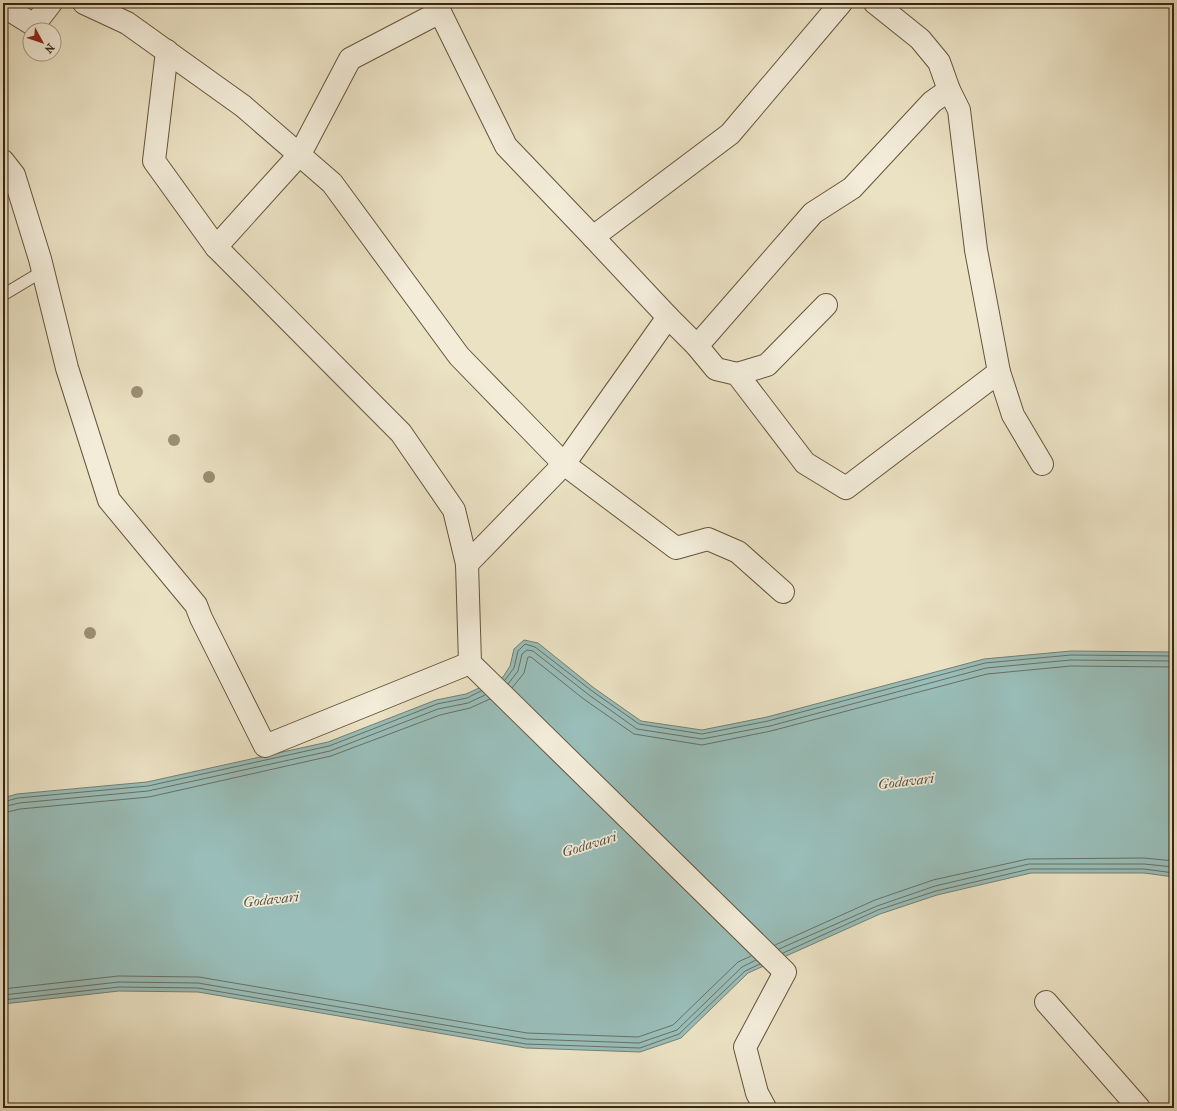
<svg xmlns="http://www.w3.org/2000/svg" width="1177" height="1111" font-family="'IM FELL French Canon',serif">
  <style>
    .water { fill: #99bdb8; stroke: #738074 }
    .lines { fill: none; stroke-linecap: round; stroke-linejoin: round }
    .shore { stroke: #697064; stroke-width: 1 }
    .service-casing { stroke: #66543c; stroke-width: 13 }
    .minor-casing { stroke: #66543c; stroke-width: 24 }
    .service { stroke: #f2ecd9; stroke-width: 11 }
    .minor { stroke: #f2ecd9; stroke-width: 22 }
    .tree { fill: #9a9073 }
    .labels { text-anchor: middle; stroke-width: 3.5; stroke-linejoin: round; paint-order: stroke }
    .water-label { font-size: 14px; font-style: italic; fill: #565242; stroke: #f2ecd9 }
  </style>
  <rect width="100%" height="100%" fill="#ebe2c4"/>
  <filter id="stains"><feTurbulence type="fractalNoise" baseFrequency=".005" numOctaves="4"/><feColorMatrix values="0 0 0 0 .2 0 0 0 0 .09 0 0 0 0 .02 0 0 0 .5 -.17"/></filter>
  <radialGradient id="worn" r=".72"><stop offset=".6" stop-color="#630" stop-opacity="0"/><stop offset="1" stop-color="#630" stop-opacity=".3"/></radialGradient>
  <polygon class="water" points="524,640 538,643 594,688 641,721 702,730 767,717 984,659 1071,651 1174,652 1174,877 1144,873 1031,873 937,895 880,914 748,973 681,1038 640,1052 526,1048 198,992 119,991 3,1004 3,798 17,794 147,782 328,742 436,700 466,694 503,677 510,666 514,649"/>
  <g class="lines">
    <g class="shore">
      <polyline points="505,680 514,668 518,651 525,644 535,647 592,691 639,724 702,734 768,721 985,663 1071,655 1174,656"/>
      <polyline points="508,684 518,671 522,654 527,650 533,651 589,695 637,729 702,739 770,726 986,668 1071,660 1174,661"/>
      <polyline points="512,688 524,673 528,657 531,657 585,700 634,734 702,745 771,731 987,674 1071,666 1174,667"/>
      <polyline points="3,802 18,798 148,786 329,746 437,704 467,698 481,691"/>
      <polyline points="3,807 19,803 148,791 330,751 438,709 468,703 485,695"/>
      <polyline points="3,813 20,809 149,797 331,756 440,715 470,708 490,699"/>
      <polyline points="775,945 875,900 933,880 1028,859 1144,858 1174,861"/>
      <polyline points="779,949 877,906 935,886 1029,864 1144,864 1174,867"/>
      <polyline points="783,953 878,910 936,891 1030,869 1144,869 1174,873"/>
      <polyline points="3,989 118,976 199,977 527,1033 638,1037 673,1025 738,962 751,956"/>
      <polyline points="3,995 119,982 198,983 527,1039 639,1043 677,1030 742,967 756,960"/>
      <polyline points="3,1000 119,987 198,988 526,1044 640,1048 679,1034 745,971 760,964"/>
    </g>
    <g class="service-casing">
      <polyline id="service" points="3,295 43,271"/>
    </g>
    <g class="minor-casing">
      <g id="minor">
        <polyline points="84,3 127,23 243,106 332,183 459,356 564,464 676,548 708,539 738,552 783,592"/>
        <polyline points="439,3 440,12 506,146 593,237 668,317 564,464 467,564"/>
        <polyline points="875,3 920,39 939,62 949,90 959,110 976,250 999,372 1013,415 1042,464"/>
        <polyline points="3,6 34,25 51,3"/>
        <polyline points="167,51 154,161 216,247 401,433 454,510 467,564 470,663 785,972 745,1047 757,1093 765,1108"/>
        <polyline points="3,161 14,175 40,259 67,368 109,500 196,605 201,618 265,746 470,663"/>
        <polyline points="593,237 730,134 841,3"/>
        <polyline points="216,247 300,154 350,59 440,12"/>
        <polyline points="668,317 697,346 716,369 737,374 805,463 846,488 999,372"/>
        <polyline points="697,346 813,213 852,188 932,102 949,90"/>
        <polyline points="737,374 767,365 826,305"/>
        <polyline points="1046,1002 1139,1108"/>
      </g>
    </g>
    <use href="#service" class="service"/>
    <use href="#minor" class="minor"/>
  </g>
  <g class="tree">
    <circle cx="137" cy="392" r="6"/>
    <circle cx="174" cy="440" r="6"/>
    <circle cx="209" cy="477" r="6"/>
    <circle cx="90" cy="633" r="6"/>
  </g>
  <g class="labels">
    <g class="water-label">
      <text transform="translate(906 781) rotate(-7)" y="5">Godavari</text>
      <text transform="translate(589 844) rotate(-17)" y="5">Godavari</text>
      <text transform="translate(271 899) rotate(-6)" y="5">Godavari</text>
    </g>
  </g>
  <rect width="1177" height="1111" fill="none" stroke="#ebe2c4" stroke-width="16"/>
  <rect x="4" y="4" width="1169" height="1103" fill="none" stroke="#39240f" stroke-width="2"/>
  <rect x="8" y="8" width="1161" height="1095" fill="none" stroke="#39240f"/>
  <g transform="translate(42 42) rotate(130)"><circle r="19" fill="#f2ecd9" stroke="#a89c88"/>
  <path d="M0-3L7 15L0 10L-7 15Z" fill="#8f2418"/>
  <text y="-6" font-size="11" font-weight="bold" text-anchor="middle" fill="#39240f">N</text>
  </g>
  <rect width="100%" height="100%" filter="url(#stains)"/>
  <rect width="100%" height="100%" fill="url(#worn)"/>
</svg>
